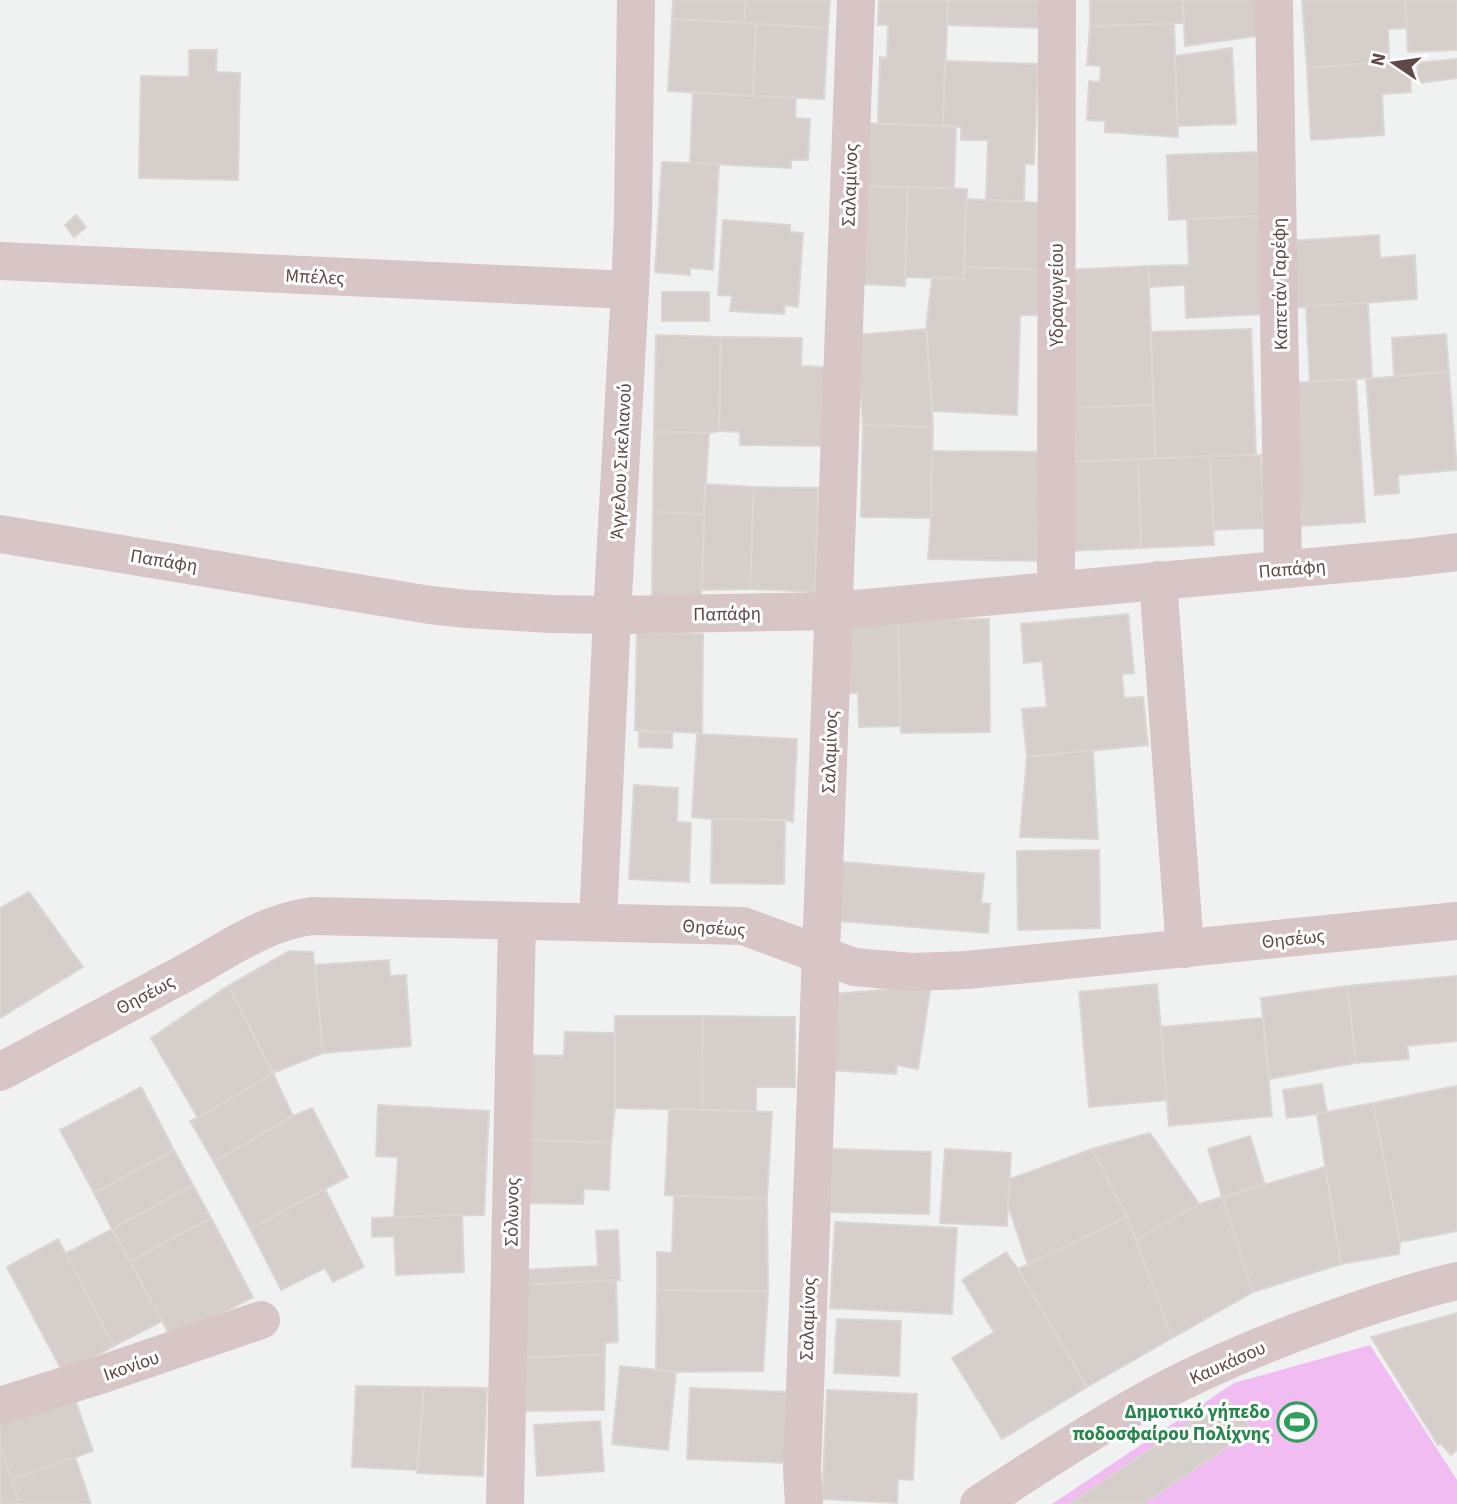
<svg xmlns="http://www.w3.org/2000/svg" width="1457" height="1504" font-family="'Source Sans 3',sans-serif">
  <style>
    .green { fill: #f0bcf2 }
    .building { fill: #d5cecb; stroke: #dcd6d3; stroke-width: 2 }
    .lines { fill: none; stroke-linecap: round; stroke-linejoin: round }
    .pedestrian { stroke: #d8c6c6; stroke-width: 38 }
    .minor { stroke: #d8c6c6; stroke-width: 38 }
    .tertiary { stroke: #d8c6c6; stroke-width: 38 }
    .labels { text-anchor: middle; stroke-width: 6; stroke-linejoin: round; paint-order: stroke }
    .street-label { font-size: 19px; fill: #5f4846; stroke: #fff }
    .leisure-label { font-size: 19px; font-weight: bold; fill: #27864d; stroke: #fff; text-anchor: end }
  </style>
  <rect width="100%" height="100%" fill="#f0f2f1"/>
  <polygon class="green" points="1370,1345 1457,1480 1457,1504 1052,1504 1234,1383"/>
  <g class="building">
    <polygon points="673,0 746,0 744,23 672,19"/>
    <polygon points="746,0 830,0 828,28 744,23"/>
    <polygon points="879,0 948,0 943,126 878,124 880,57 887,58 888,25 878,25"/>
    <polygon points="948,0 1043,0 1042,28 947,25"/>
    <polygon points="1090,0 1183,0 1184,23 1090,26"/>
    <polygon points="1183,0 1256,0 1257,36 1185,46"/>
    <polygon points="1302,0 1405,0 1407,28 1388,29 1389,62 1307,68"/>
    <polygon points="1405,0 1457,0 1457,50 1408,52"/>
    <polygon points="672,19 756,24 753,96 668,91"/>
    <polygon points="756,24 828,28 824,99 753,96"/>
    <polygon points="1174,24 1178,137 1105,132 1105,121 1087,120 1089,81 1100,82 1101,66 1087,65 1090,26"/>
    <polygon points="1232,48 1236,124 1178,126 1175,56"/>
    <polygon points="189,50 217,50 216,72 240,73 238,180 139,178 141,76 189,77"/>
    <polygon points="1457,59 1457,78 1419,83 1417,63"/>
    <polygon points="1409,60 1411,92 1382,94 1384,135 1311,140 1307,68"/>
    <polygon points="945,61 1038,64 1034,164 1025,164 1024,201 986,200 988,140 961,140 961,127 943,126"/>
    <polygon points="693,93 796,98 795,118 810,119 808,160 791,160 791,168 690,163"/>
    <polygon points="865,123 956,127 954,189 863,186"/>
    <polygon points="1257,152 1260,216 1169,220 1167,155"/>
    <polygon points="662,162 719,164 713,270 690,268 690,275 655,272"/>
    <polygon points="863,186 908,187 905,286 859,284"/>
    <polygon points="908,187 967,189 964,279 905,277"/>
    <polygon points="966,199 1043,203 1041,270 964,267"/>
    <polygon points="76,215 86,227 74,237 65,225"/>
    <polygon points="1260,216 1264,314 1186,318 1185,285 1149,287 1148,266 1189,265 1187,219"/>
    <polygon points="723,220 790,225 790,232 803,233 798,307 785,305 784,314 730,311 732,296 718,295"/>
    <polygon points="1379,235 1380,258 1415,255 1417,299 1295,308 1291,241"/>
    <polygon points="1148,266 1154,405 1073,408 1062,270"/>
    <polygon points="964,267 1041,270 1039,315 1020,315 1017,415 933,411 926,329 932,278 964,279"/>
    <rect x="662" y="292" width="47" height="29"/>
    <polygon points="1368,303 1372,378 1310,382 1306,306"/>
    <polygon points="926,329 933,427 863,425 857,335"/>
    <polygon points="1251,329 1256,455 1155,459 1151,332"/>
    <polygon points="1446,334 1449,372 1394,376 1392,338"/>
    <polygon points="656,335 721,337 719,431 709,433 654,432"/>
    <polygon points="721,337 802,338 801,366 825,367 823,446 740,445 740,432 719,431"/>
    <polygon points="1449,372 1457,470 1398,475 1399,493 1375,495 1366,379"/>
    <polygon points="1356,379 1365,522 1302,526 1293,383"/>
    <polygon points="1154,405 1155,459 1076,462 1073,408"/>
    <polygon points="863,425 933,427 931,518 861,517"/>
    <polygon points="654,432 709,433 704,514 653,512"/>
    <polygon points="932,451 1039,452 1037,561 928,559 931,518"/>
    <polygon points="1261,455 1264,528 1213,530 1210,456"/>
    <polygon points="1210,456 1214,545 1141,548 1138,459"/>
    <polygon points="1138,459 1141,548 1065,551 1061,463"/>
    <polygon points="705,484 754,487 750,589 702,590"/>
    <polygon points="754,487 818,488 815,592 750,589"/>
    <polygon points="653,512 704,514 701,596 652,596"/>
    <polygon points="1128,614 1134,673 1122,674 1124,698 1143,697 1148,745 1027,757 1022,709 1047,707 1042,661 1024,663 1021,624"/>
    <polygon points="989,619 990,732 901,733 898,620"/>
    <polygon points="847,620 898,620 900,726 859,727 858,693 847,693"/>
    <polygon points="637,632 703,634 702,733 635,730"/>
    <polygon points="639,732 672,733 672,748 639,747"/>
    <polygon points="697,734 797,739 793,822 785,820 712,819 692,817"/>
    <polygon points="1093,750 1098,839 1020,837 1027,757"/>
    <polygon points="634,785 678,788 677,822 691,823 689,882 629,879"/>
    <polygon points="712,819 785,820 784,884 711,883"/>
    <polygon points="1099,850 1100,928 1018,930 1017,851"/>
    <polygon points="842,862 984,874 981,903 990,904 988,933 838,921"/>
    <polygon points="29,892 83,967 0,1018 0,908"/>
    <polygon points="289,951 313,952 323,1053 273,1073 228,986"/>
    <polygon points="389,960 390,976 406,975 411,1046 323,1053 315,965"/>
    <polygon points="1457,976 1457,1041 1407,1046 1409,1059 1356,1063 1347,986"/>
    <polygon points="1157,984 1167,1100 1089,1107 1079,992"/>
    <polygon points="228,986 273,1073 198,1118 151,1038"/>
    <polygon points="1347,986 1356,1063 1269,1079 1261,998"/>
    <polygon points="905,988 930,990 918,1069 897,1065 896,1074 827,1070 832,994"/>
    <polygon points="615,1016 703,1016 702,1110 615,1108"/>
    <polygon points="703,1016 795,1017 795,1087 756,1087 756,1112 702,1110"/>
    <polygon points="1263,1018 1272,1116 1169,1126 1161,1027"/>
    <polygon points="565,1032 615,1033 615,1108 611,1143 526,1140 521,1055 564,1056"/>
    <polygon points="273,1073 293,1116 214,1162 190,1121 198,1118"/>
    <polygon points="1322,1084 1327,1113 1287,1118 1283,1090"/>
    <polygon points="1456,1086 1457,1094 1457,1231 1400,1242 1373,1103"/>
    <polygon points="141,1087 174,1150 94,1193 60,1130"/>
    <polygon points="1373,1103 1400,1242 1399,1254 1341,1264 1317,1114"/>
    <polygon points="378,1105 489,1111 484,1215 394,1217 398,1157 376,1156"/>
    <polygon points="312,1108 348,1177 250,1229 214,1162 293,1116"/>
    <polygon points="669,1109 772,1112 767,1199 665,1195"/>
    <polygon points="1150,1133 1199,1204 1136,1240 1127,1217 1092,1149"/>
    <polygon points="1250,1136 1265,1185 1222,1197 1208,1149"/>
    <polygon points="518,1140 611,1143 609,1190 584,1189 583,1204 526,1203"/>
    <polygon points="832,1149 931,1152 929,1214 830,1212"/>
    <polygon points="945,1149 1011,1153 1007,1226 940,1223"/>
    <polygon points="1092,1149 1127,1217 1028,1265 1008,1205 1010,1179"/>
    <polygon points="174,1150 193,1185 112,1229 94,1193"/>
    <polygon points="1325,1167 1341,1264 1253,1292 1222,1197"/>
    <polygon points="193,1185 211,1218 130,1261 112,1229"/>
    <polygon points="325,1189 364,1267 333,1282 325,1268 281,1290 250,1229"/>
    <polygon points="674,1196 767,1199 768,1291 657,1290 657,1252 672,1253"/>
    <polygon points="1222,1197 1253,1292 1172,1338 1136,1240 1199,1204"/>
    <polygon points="462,1215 464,1272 396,1275 394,1236 372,1237 372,1218"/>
    <polygon points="1127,1217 1172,1338 1087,1387 1018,1269"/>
    <polygon points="211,1218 253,1297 172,1340 130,1261"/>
    <polygon points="835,1222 957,1228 952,1314 830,1308"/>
    <polygon points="112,1229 162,1321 114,1346 65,1254"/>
    <polygon points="618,1230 620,1280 522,1285 521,1270 598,1266 596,1231"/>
    <polygon points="58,1239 114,1346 63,1373 7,1267"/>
    <polygon points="1006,1252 1018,1269 1087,1387 1002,1439 952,1358 994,1332 962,1280"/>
    <polygon points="616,1280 618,1342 605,1343 605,1354 525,1358 522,1285"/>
    <polygon points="657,1290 768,1291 763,1371 676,1372 656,1370"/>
    <polygon points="1457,1313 1457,1450 1451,1455 1441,1444 1438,1445 1371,1337"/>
    <polygon points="837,1319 901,1321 899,1376 834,1373"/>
    <polygon points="605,1354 604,1410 526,1411 525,1358"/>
    <polygon points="620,1366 676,1372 668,1450 612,1444"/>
    <polygon points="356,1386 424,1387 418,1470 352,1467"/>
    <polygon points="424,1387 487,1388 483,1476 417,1473"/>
    <polygon points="690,1388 790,1392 787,1463 687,1459"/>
    <polygon points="827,1390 917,1394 913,1480 898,1479 897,1503 822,1499"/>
    <polygon points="72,1391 93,1451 12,1480 0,1446 0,1416"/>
    <polygon points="1227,1398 1252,1430 1143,1504 1069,1504"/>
    <polygon points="600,1421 604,1471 537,1476 534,1425"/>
    <polygon points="0,1446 12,1480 20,1504 0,1504"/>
    <polygon points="75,1457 91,1504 20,1504 12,1480"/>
  </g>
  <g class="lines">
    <polyline class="pedestrian" points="1158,580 1185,949"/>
    <g class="minor">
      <polyline points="1274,0 1283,569"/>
      <polyline points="0,261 630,290"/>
      <polyline points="1056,590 1057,0"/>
      <polyline points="598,922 612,615 630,290 633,217 636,0"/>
      <path d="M0 1072C62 1039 124 1006 185 973 228 950 262 923 312 916L743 926 854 967 912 972 967 970 1457 921"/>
      <polyline points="0,1406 103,1374 261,1320"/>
      <polyline points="505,1504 517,921"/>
      <polyline points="804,1504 802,1471 856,0"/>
      <path d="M979 1504C1033 1469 1085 1434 1141 1403 1202 1369 1265 1343 1330 1320 1372 1305 1414 1291 1457 1281"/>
    </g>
    <polyline class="tertiary" points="0,534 430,605 467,609 551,614 612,615 834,611 1408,558 1457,552"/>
  </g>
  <defs>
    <g id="stadium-ring" transform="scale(2.0125)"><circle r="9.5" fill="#fff" stroke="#2e9e5b" stroke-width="1.5"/><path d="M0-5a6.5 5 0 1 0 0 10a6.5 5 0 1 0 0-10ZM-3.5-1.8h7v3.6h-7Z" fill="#2e9e5b"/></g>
  </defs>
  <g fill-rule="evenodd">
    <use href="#stadium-ring" x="1297" y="1422"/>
  </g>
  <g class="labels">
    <g class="street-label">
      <text transform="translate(849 185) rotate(-88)" y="7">Σαλαμίνος</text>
      <text transform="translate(315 276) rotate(3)" y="7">Μπέλες</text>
      <text transform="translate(1279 284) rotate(-91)" y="7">Καπετάν Γαρέφη</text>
      <text transform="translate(1056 295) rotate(-90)" y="7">Υδραγωγείου</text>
      <text transform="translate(620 461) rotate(-87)" y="7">Άγγελου Σικελιανού</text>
      <text transform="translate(164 560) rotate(9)" y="7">Παπάφη</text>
      <text transform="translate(1292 568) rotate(-5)" y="7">Παπάφη</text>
      <text transform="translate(727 613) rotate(-1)" y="7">Παπάφη</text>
      <text transform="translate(829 752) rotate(-88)" y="7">Σαλαμίνος</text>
      <text transform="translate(714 927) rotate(4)" y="7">Θησέως</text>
      <text transform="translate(1293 938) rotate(-6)" y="7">Θησέως</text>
      <text transform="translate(145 994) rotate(-28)" y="7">Θησέως</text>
      <text transform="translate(511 1212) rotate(-89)" y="7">Σόλωνος</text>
      <text transform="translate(807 1319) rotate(-88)" y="7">Σαλαμίνος</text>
      <text transform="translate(1227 1362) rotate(-24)" y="7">Καυκάσου</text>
      <text transform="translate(131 1365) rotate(-19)" y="7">Ικονίου</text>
    </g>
    <g class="leisure-label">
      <text x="1270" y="1418">Δημοτικό γήπεδο<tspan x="1270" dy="22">ποδοσφαίρου Πολίχνης</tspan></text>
    </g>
  </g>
  <g transform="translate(1394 63) rotate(283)" stroke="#ffffff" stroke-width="5" paint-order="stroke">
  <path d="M0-5L12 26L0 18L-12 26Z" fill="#5f4846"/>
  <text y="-10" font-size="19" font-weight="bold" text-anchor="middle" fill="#5f4846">N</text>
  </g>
</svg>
